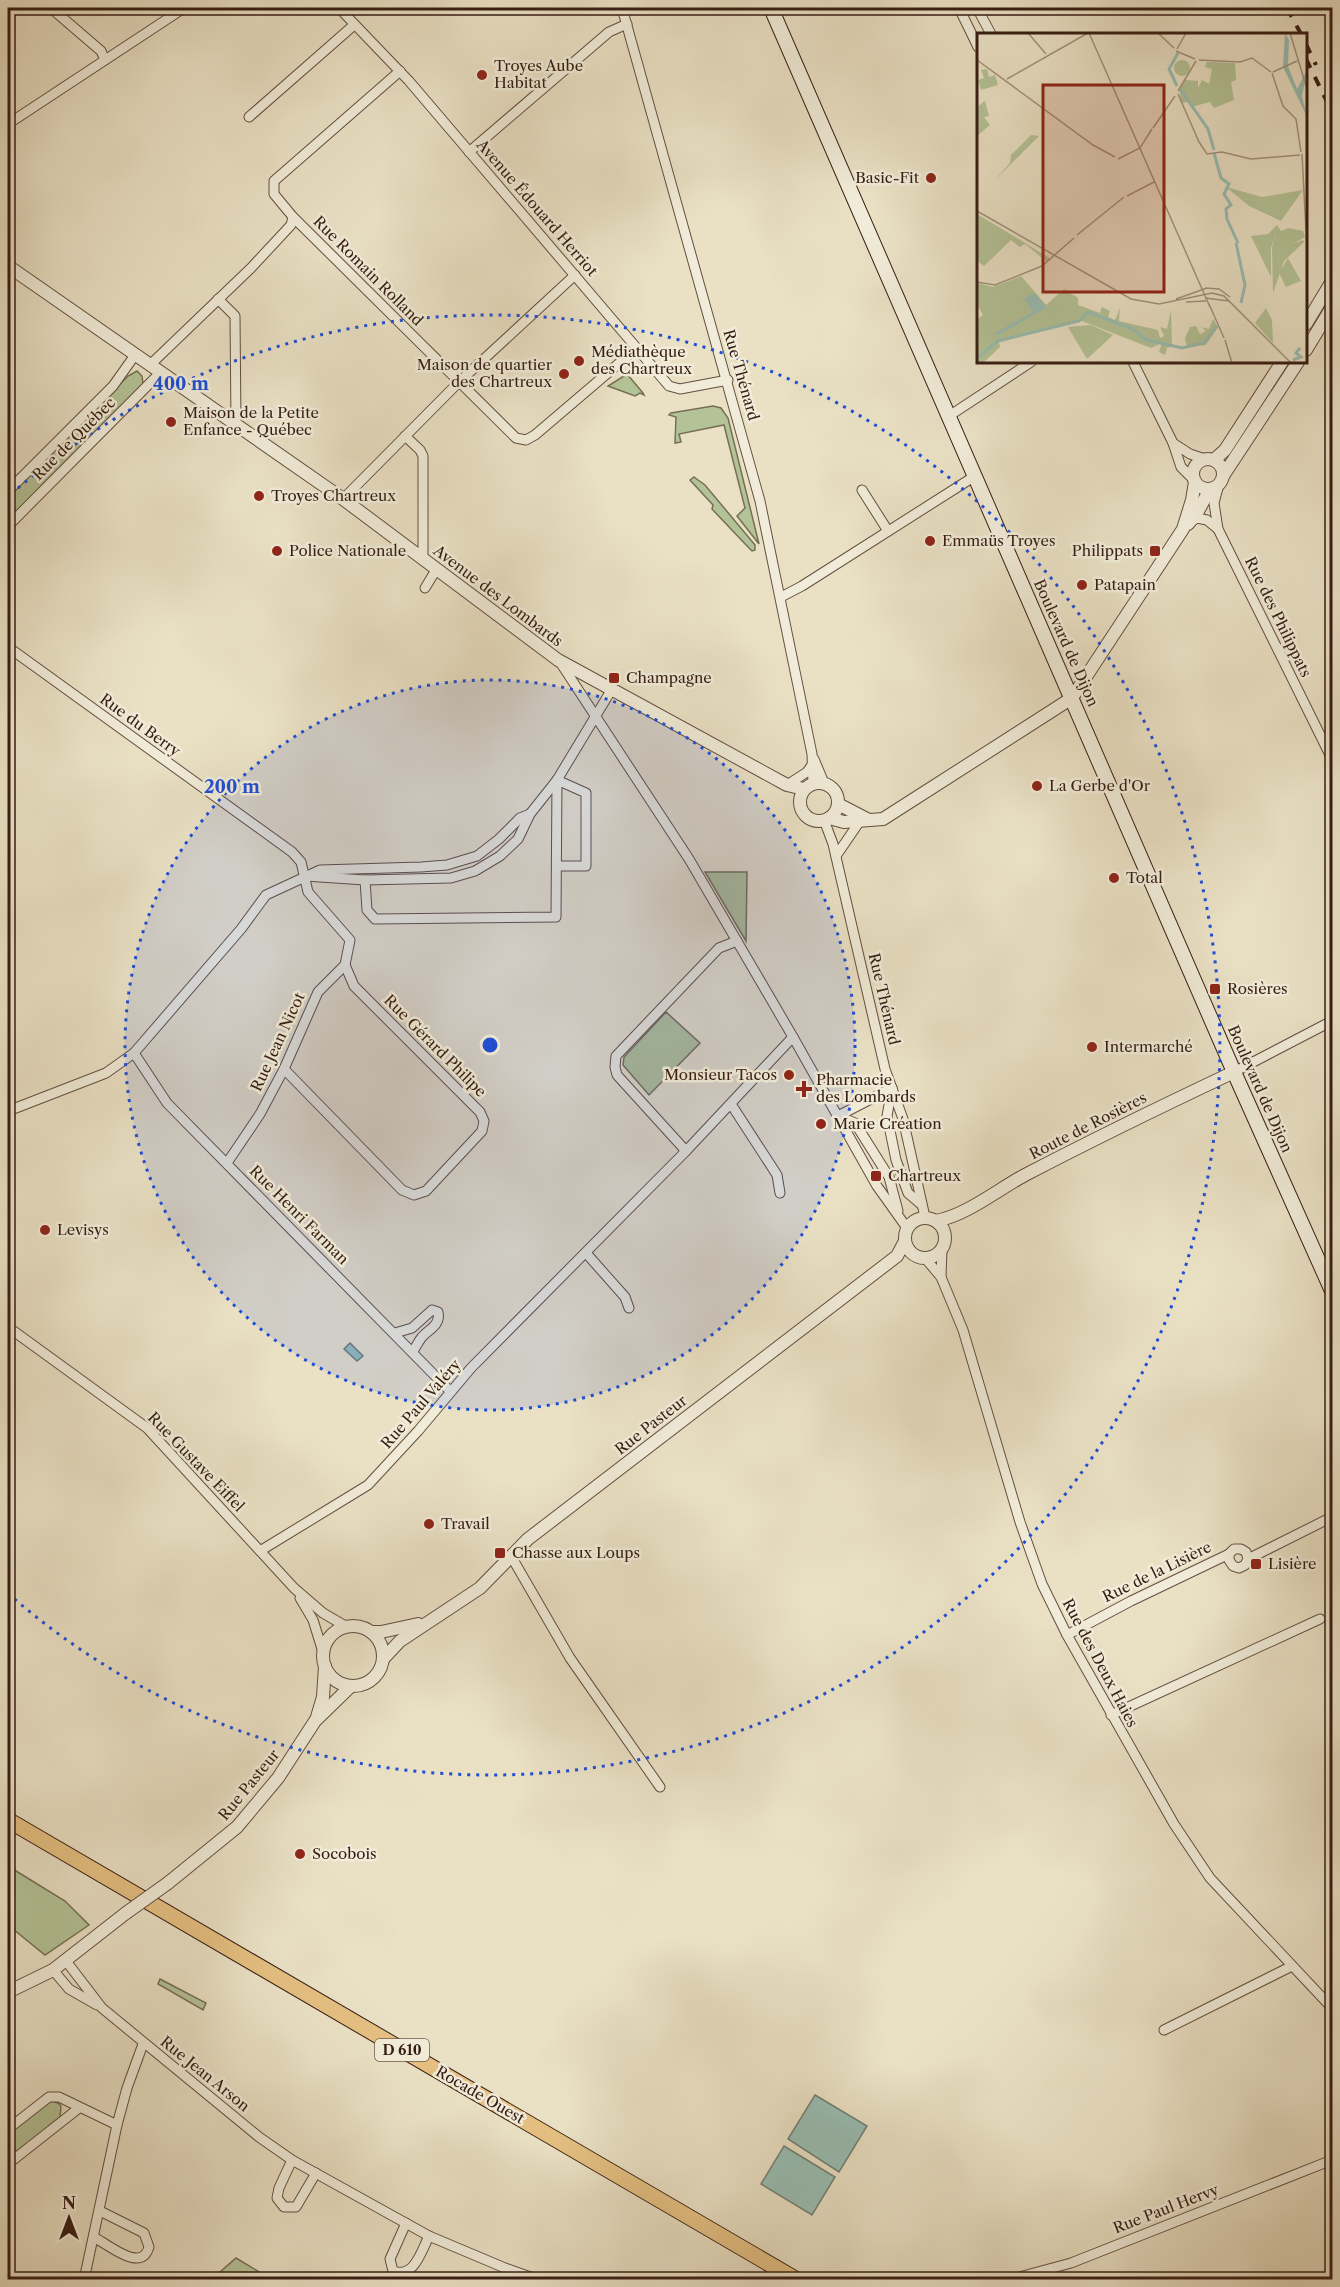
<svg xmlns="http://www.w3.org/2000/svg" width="1340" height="2287" font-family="'Libre Caslon Text',serif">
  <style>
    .green { fill: #b4c397; stroke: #757055; stroke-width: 1.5 }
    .water { fill: #98beb4; stroke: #717e74; stroke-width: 1.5 }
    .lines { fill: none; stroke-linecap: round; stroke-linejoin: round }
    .minor-casing { stroke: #634e40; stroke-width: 11 }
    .tertiary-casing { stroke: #634e40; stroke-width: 14 }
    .secondary-casing { stroke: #361d13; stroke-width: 16 }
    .primary-casing { stroke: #361d13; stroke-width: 17 }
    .minor { stroke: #f1ecd9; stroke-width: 9 }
    .tertiary { stroke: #f1ecd9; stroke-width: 12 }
    .secondary { stroke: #f1ecd9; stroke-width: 14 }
    .primary { stroke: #e5c082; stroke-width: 15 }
    .rail { stroke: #361d13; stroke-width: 4; stroke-dasharray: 10 10; stroke-linecap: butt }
    .tertiary-bridge-casing { stroke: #634e40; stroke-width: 14; stroke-linecap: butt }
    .tertiary-bridge { stroke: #f1ecd9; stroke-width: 12 }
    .ring { fill: none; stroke: #1d4ed8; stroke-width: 3; stroke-dasharray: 3 6 }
    .poi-dot { fill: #8f2418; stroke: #f1ecd9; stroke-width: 2 }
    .labels { text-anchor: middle; stroke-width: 5; stroke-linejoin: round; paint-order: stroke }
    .shield { fill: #f1ecd9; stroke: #6e5b4e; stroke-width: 1.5 }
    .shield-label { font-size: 14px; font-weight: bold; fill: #361d13 }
    .poi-label { font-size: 15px; fill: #361d13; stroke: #f1ecd9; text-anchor: start }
    .street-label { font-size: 15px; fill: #361d13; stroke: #f1ecd9 }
    .inset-river { fill: none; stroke: #98beb4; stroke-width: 3 }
    .inset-road { fill: none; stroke: #a2937e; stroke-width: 1.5 }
    .view { fill: #8f2418; fill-opacity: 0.15; stroke: #8f2418; stroke-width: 3 }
    .inset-edge { fill: none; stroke: #361d13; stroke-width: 3 }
    .centre { fill: #1d4ed8; stroke: #f1ecd9; stroke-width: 3 }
    .ring-label { font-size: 18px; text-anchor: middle; font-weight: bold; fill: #1d4ed8; stroke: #f1ecd9; stroke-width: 5; stroke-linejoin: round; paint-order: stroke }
  </style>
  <rect width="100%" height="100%" fill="#eae1c5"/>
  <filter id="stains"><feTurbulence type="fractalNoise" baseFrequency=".00333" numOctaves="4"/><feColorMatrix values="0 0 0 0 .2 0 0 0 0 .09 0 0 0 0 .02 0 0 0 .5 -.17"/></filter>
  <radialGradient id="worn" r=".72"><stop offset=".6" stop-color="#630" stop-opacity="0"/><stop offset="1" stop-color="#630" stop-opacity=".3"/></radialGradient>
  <g class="green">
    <polygon points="137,371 142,376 143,384 8,521 8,496 128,376"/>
    <polygon points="627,374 643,393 644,395 640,393 635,396 608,386"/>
    <polygon points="713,406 721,408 728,418 759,544 737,516 745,508 724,425 679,434 681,442 675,443 676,417 669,415 671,413"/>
    <polygon points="694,477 705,485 755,545 755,550 752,551 749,548 712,509 713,505 690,480"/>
    <polygon points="705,872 747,872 746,941"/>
    <polygon points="666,1012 700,1043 649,1095 623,1065 624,1057"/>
    <polygon points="8,1866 65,1901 89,1925 45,1955 8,1925"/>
    <polygon points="160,1979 206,2003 203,2010 158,1984"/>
    <polygon points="51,2101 58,2103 61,2106 60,2117 8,2160 8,2133"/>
    <polygon points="236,2258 271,2279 212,2279"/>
  </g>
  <g class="water">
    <polygon points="350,1343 363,1356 357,1361 344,1349"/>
    <polygon points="815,2095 867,2126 839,2172 788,2139"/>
    <polygon points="784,2146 835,2177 812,2215 761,2184"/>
  </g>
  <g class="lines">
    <g class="minor-casing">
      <g id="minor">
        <polyline points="51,8 101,51 105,60"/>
        <polyline points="339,8 409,81 669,386 680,389 728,380"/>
        <polyline points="622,8 760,501 812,754 813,784"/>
        <polyline points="959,8 978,47"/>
        <polyline points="977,8 991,34"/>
        <polyline points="400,71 274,181 274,194 293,217 516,438 526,440 535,435 637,348"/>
        <polyline points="249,117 354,25"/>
        <polyline points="8,124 184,8"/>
        <polyline points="469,152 609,32 627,24"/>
        <polyline points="218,299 235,316 236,423"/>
        <polyline points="1133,362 1173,443 1181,467 1193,479"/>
        <polyline points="150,365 251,268 291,225 293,217"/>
        <polyline points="949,416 1031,362"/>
        <polyline points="405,436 420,450 423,456 423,559"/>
        <polyline points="1173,443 1190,454 1205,459"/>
        <polyline points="1219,484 1214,503 1218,529 1332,759"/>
        <polyline points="862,490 888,531"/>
        <polyline points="8,491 113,386 135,355"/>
        <polyline points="343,499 458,383 575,275"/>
        <polyline points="1191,522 1197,518 1207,520 1218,529"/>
        <polyline points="8,526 161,372"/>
        <polyline points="425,588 436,570"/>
        <polyline points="781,597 802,586 975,476"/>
        <polyline points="8,647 292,852 301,862 308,892 350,940 345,965 318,992 284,1069 260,1114 227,1163"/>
        <polyline points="560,662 689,859 793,1037 877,1186 907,1228"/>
        <polyline points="814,759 824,783"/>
        <polyline points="787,785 807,772 812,765"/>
        <polyline points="824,820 833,844 885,1069 903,1119 925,1217"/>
        <polyline points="836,856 860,821"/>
        <polyline points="305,876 365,880 451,878 475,871 500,856 518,839 530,814 557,780 612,689"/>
        <polyline points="365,880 367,910 375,919 556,917 557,780 586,793 586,866 557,866"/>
        <polyline points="134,1053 167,1103 450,1391"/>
        <polyline points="284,1069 402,1190 414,1195 426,1191 482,1131 484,1121 480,1112 354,986 345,965"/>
        <polyline points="1234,1072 1332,1021"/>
        <polyline points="892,1088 887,1116 896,1160 908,1193 922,1205"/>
        <polyline points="731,1104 777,1175 780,1193"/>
        <polyline points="8,1111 106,1073 134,1053 241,929 266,895 320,870 421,867 447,865 477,856 499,839 520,818 530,814"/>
        <polyline points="838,1116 855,1123 889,1177 898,1211"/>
        <polyline points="838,1116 892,1088"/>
        <polyline points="686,1151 617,1075 615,1067 616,1056 719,948 737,941"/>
        <polyline points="586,1253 625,1297 629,1308"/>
        <polyline points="925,1258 941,1277 963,1330 1020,1522 1042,1584 1067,1635 1174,1824 1210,1878 1332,2008"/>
        <polyline points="941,1277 942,1249"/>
        <polyline points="8,1327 147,1428 294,1588 323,1613 347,1627"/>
        <path d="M395 1333 412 1328 432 1310 438 1312C441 1325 429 1329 422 1337 418 1342 416 1347 413 1351"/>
        <polyline points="260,1551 368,1485 418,1431 471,1368 686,1151 793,1037"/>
        <polyline points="511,1556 570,1658 660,1787"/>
        <polyline points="1248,1559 1246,1552 1241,1549 1234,1549 1229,1554 1229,1560 1233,1566 1239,1568 1245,1565 1248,1559 1332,1517"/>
        <polyline points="300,1598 313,1620 323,1652"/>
        <polyline points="1067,1635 1131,1601 1229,1554"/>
        <polyline points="1111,1715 1320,1619"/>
        <polyline points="66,1961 102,2008 259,2137 292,2160 429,2236 505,2268 539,2280"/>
        <polyline points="53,1970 69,1989 97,2005"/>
        <polyline points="1164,2030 1292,1966"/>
        <polyline points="8,2129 49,2097 59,2097 117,2125"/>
        <polyline points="292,2160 279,2188 277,2198 284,2207 296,2207 316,2173"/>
        <polyline points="8,2164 79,2108"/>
        <path d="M406 2223 390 2259 393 2271C414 2279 421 2252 429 2236"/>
        <path d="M95 2238C111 2246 141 2273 149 2247L144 2233 100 2211"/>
        <polyline points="84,2280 117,2125 127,2088 143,2044"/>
        <polyline points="1008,2280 1071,2263 1332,2160"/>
      </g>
    </g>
    <g class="tertiary-casing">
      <g id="tertiary">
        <polyline points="8,266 343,499 558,660 787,785 804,789"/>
        <polyline points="1306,324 1332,281"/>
        <polyline points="1306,350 1332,307"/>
        <circle cx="1208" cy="474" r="15"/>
        <polyline points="1214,460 1225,450 1282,362"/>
        <polyline points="1223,476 1298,362"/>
        <polyline points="1188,524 1197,513 1210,489"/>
        <circle cx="819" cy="802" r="19"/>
        <polyline points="838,804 867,819"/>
        <polyline points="829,818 844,822 883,819 1072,698 1183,529 1192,500 1195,482"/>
        <circle cx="925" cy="1238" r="20"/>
        <path d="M936 1221C967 1215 997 1190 1025 1175 1094 1139 1164 1105 1234 1072"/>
        <circle cx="353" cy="1656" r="30"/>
        <polyline points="371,1632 381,1632 418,1624"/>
        <polyline points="383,1659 400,1641 480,1588 528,1539 897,1256 905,1241"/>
        <polyline points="317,1717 323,1697 325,1666"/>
        <polyline points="168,1883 237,1827 278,1778 315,1721 351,1686"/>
        <polyline points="8,1992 53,1970 126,1913"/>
      </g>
    </g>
    <g class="secondary-casing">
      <polyline id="secondary" points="771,8 1234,1072 1332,1291"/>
    </g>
    <g class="primary-casing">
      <polyline id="primary" points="8,1820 797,2280"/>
    </g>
    <use href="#minor" class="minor"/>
    <use href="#tertiary" class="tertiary"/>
    <use href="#secondary" class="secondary"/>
    <use href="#primary" class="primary"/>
    <g class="rail">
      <polyline points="1287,8 1301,34"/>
      <polyline points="1306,44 1316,65"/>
      <polyline points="1306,59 1332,112"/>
    </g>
    <g class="tertiary-bridge-casing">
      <polyline id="tertiary-bridge" points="126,1913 168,1883"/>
    </g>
    <use href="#tertiary-bridge" class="tertiary-bridge"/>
  </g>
  <circle cx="490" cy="1045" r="365" fill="#1d4ed8" fill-opacity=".12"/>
  <g class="ring">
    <circle cx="490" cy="1045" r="365"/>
    <path d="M11 494A730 730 0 1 1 11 1596"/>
  </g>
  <g class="poi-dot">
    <circle cx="482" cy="75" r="6"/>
    <circle cx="931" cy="178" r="6"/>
    <circle cx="579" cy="361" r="6"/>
    <circle cx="564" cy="374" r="6"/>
    <circle cx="171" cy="422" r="6"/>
    <circle cx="259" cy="496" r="6"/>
    <circle cx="930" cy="541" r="6"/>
    <circle cx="277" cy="551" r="6"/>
    <rect x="1149" y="545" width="12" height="12" rx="3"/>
    <circle cx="1082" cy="585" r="6"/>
    <rect x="608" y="672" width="12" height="12" rx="3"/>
    <circle cx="1037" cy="786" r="6"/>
    <circle cx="1114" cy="878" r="6"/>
    <rect x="1209" y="983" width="12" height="12" rx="3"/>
    <circle cx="1092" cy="1047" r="6"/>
    <circle cx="789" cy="1075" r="6"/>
    <path d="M801 1080h6v6h6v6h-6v6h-6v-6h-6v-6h6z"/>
    <circle cx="821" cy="1124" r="6"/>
    <rect x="870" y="1170" width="12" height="12" rx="3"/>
    <circle cx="45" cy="1230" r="6"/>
    <circle cx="429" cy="1524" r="6"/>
    <rect x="494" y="1547" width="12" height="12" rx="3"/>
    <rect x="1250" y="1558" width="12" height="12" rx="3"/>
    <circle cx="300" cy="1854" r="6"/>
  </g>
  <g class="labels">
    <rect class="shield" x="375" y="2039" width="54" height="22" rx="4.5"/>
    <g class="shield-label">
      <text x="402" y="2055">D 610</text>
    </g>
    <g class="poi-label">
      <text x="494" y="71">Troyes Aube<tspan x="494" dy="17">Habitat</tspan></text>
      <text x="919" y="183" text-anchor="end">Basic-Fit</text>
      <text x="591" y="357">Médiathèque<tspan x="591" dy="17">des Chartreux</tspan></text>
      <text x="552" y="370" text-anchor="end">Maison de quartier<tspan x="552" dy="17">des Chartreux</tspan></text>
      <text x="183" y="418">Maison de la Petite<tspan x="183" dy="17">Enfance - Québec</tspan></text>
      <text x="271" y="501">Troyes Chartreux</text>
      <text x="942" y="546">Emmaüs Troyes</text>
      <text x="289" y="556">Police Nationale</text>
      <text x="1143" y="556" text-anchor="end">Philippats</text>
      <text x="1094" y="590">Patapain</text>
      <text x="626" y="683">Champagne</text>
      <text x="1049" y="791">La Gerbe d'Or</text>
      <text x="1126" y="883">Total</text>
      <text x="1227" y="994">Rosières</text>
      <text x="1104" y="1052">Intermarché</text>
      <text x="777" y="1080" text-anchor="end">Monsieur Tacos</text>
      <text x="816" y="1085">Pharmacie<tspan x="816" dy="17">des Lombards</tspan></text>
      <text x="833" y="1129">Marie Création</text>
      <text x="888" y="1181">Chartreux</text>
      <text x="57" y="1235">Levisys</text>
      <text x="441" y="1529">Travail</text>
      <text x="512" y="1558">Chasse aux Loups</text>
      <text x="1268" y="1569">Lisière</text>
      <text x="312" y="1859">Socobois</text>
    </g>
    <g class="street-label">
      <text transform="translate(537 208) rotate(49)" y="5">Avenue Édouard Herriot</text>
      <text transform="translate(368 271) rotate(45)" y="5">Rue Romain Rolland</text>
      <text transform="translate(741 375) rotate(74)" y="5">Rue Thénard</text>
      <text transform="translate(74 439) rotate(-45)" y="5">Rue de Québec</text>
      <text transform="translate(498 596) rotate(37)" y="5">Avenue des Lombards</text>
      <text transform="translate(1278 617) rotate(64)" y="5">Rue des Philippats</text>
      <text transform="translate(1066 643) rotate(66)" y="5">Boulevard de Dijon</text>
      <text transform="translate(140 725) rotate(36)" y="5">Rue du Berry</text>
      <text transform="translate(884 999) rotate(77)" y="5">Rue Thénard</text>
      <text transform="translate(278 1042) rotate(-65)" y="5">Rue Jean Nicot</text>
      <text transform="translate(435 1046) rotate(45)" y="5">Rue Gérard Philipe</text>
      <text transform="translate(1260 1089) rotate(66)" y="5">Boulevard de Dijon</text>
      <text transform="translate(1088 1126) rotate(-27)" y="5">Route de Rosières</text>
      <text transform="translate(299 1215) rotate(45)" y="5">Rue Henri Farman</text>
      <text transform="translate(421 1404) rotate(-49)" y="5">Rue Paul Valéry</text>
      <text transform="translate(651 1425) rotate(-38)" y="5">Rue Pasteur</text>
      <text transform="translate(196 1462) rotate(46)" y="5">Rue Gustave Eiffel</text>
      <text transform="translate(1157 1572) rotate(-26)" y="5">Rue de la Lisière</text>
      <text transform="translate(1100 1663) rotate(62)" y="5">Rue des Deux Haies</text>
      <text transform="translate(249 1785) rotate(-51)" y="5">Rue Pasteur</text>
      <text transform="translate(205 2074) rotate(39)" y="5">Rue Jean Arson</text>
      <text transform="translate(480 2095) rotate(30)" y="5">Rocade Ouest</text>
      <text transform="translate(1166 2209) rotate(-21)" y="5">Rue Paul Hervy</text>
    </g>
  </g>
  <g transform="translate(977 33)">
    <rect width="330" height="330" fill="#eae1c5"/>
    <path d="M197 35a8 8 0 1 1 16 0a8 8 0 1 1-16 0ZM230 29 258 30 259 47 254 49 257 67 237 75 233 69 214 74 211 69 205 70 202 57 208 47 221 48V55L225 47 232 51 235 36 228 34ZM10 36 12 44 18 42 21 52 4 57 1 47 7 45 4 37ZM8 68 12 83 7 84 13 92 0 103V74ZM54 102 62 103 17 148 33 130 34 122ZM249 154 285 164 326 157 304 188 272 173ZM0 181 71 224 74 226 70 229 48 211 43 214 34 207 7 233 0 228ZM300 192 304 198 312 195 326 198 328 204 315 211 326 207 327 209 307 228 296 260 295 214 300 198 294 215V244L274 203 291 201ZM311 225 324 248 309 254 302 240ZM44 243 69 272 87 256 101 265V272L123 280 125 274 133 278 131 284 138 287 143 275 142 288 181 297 183 305 187 303 183 294 190 296 194 277 195 313 190 315 188 322 182 319 185 310 174 315 105 288 22 309 23 314 6 330H0V286L6 282 0 271V250L16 254ZM289 275 295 287 296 310 278 290ZM236 286 241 294 229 312 210 314 208 305 213 294 219 293 223 301 229 298 224 294 232 296ZM114 292 136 302 110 326 91 294Z" fill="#b4c397"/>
    <path d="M308 0 312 7 311 33 320 56 330 37 325 63 330 84 306 34ZM58 260 84 293 69 275 19 303 18 300 56 279 47 265Z" fill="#98beb4"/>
    <path class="inset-river" d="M200 53 192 36 201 20M203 56 231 96 237 117M237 120 244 145 252 151 247 161 254 172 249 176 250 186 261 210M259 210 268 252 264 270M0 325 21 308 102 288 111 279 156 296 170 307 205 315 227 310 240 293M316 327 324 324 319 320 323 315"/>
    <path class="inset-road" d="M51 0 69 21M112 0 233 274M181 0 197 15M313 0 330 56M200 16 209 0M199 18 218 26M0 27 116 112 138 124M222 27 263 29 275 25 294 39M296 39 320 28M295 40 306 73 319 86 324 119M30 46 111 0M201 58 219 28M201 61 222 109M176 95 198 63M222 109 230 121 245 119 274 126 323 122M325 121 330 217M141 126 163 115 175 96M150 163 177 149M0 178 154 266 182 271 235 260 247 263 314 330M100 202 147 164M0 249 18 252 65 233 97 205M228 255 242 256 253 264M228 265 252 268M199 266 230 255M209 269 229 268M232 271 247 305M248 307 255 330"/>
    <path class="view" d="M66 52H187V259H66Z"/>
    <rect width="330" height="330" class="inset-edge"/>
  </g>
  <circle cx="490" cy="1045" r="9" class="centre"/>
  <g class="ring-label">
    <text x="181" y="390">400 m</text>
    <text x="232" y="793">200 m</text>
  </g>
  <rect width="1340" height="2287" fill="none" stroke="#eae1c5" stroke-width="30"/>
  <rect x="9" y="9" width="1322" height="2269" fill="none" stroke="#361d13" stroke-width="3"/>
  <rect x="15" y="15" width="1310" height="2257" fill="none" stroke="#361d13" stroke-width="1.5"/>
  <g transform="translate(69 2218)" stroke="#f1ecd9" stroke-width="4.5" paint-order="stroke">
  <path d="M0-4.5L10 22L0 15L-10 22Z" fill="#361d13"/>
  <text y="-9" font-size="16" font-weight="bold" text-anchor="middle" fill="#361d13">N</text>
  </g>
  <rect width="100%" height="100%" filter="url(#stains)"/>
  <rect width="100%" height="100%" fill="url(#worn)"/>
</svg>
